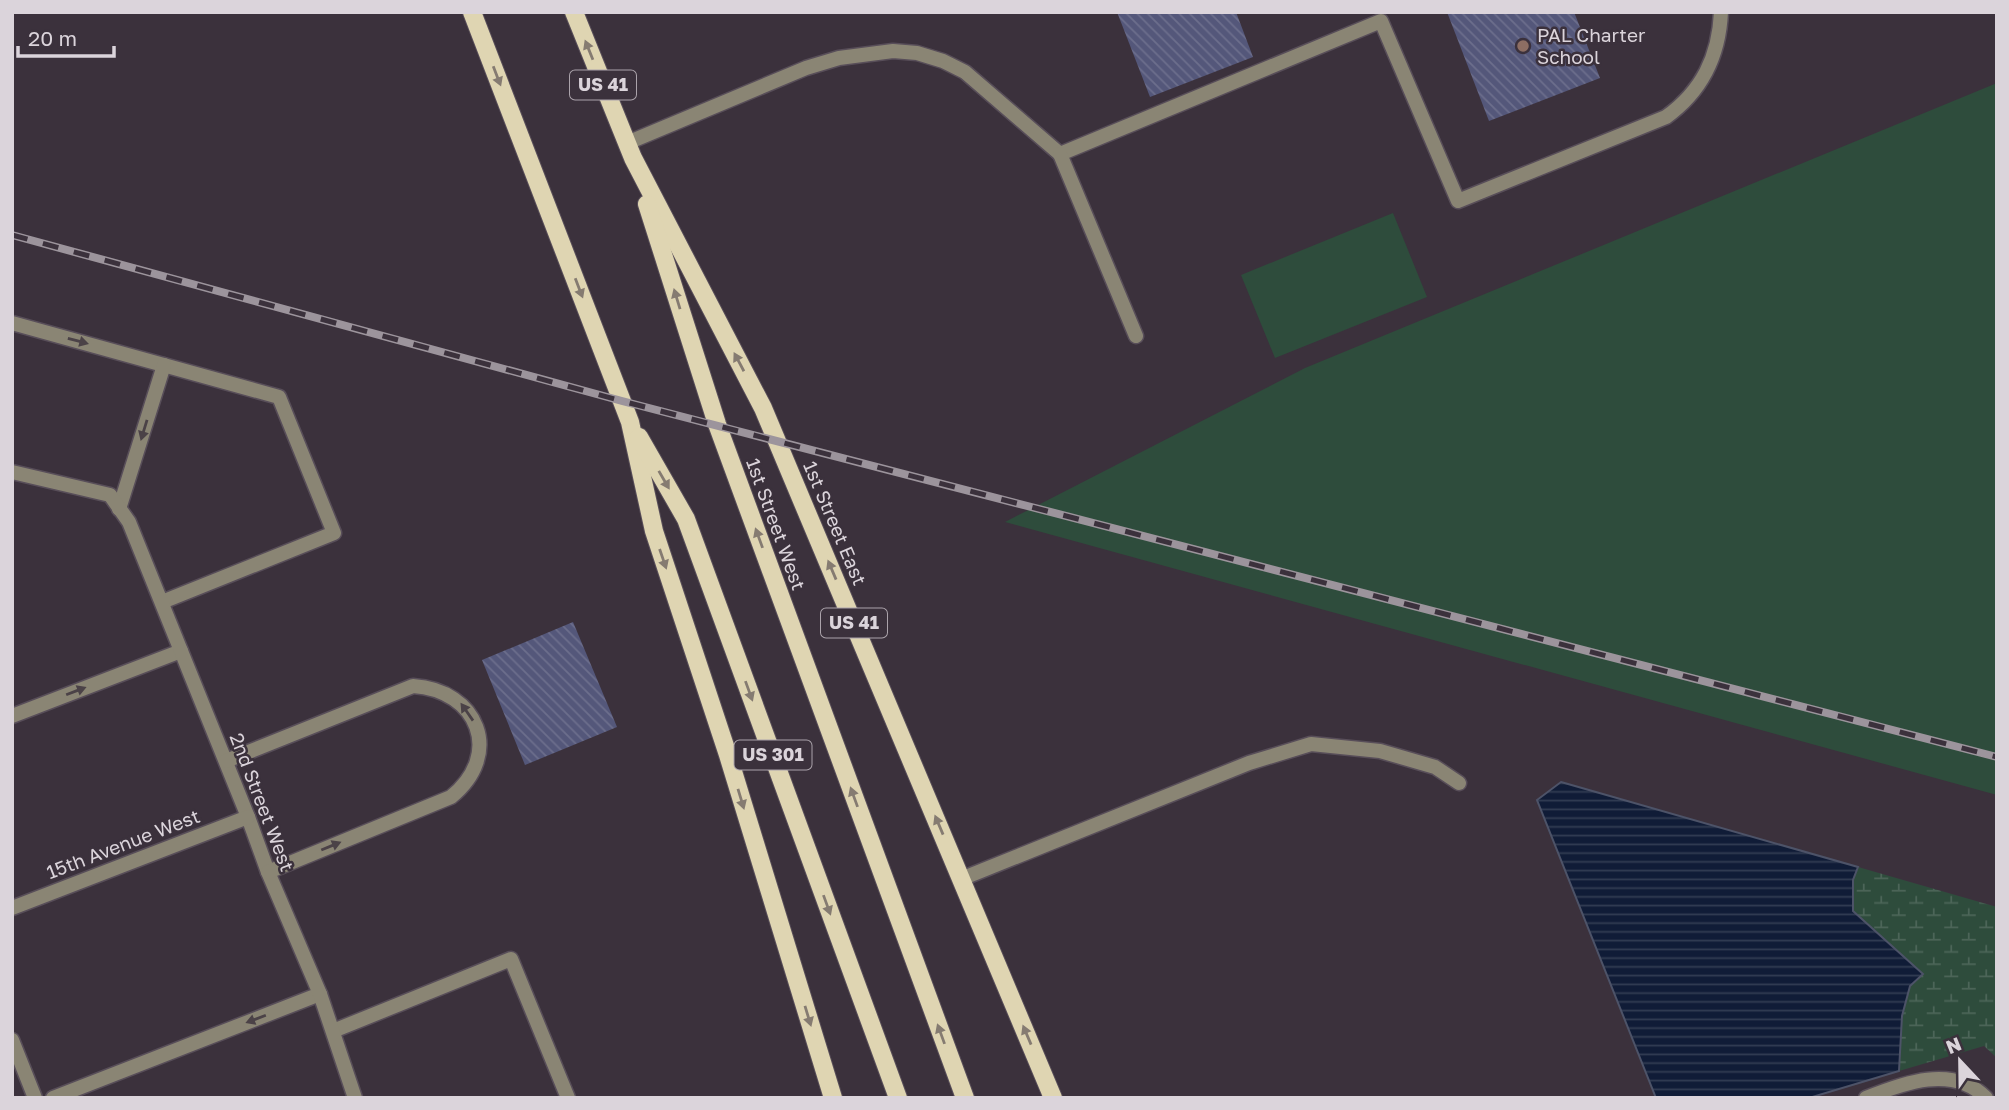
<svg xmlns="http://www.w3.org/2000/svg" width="2009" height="1110" font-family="'Golos Text',sans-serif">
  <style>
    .wetland { fill: url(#wetland-marsh) }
    .park { fill: #2e4c3c }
    .water { fill: url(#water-rules); stroke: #4d5368; stroke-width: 2 }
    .building { fill: url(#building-back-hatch) }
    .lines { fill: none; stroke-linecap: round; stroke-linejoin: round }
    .service-casing { stroke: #584e59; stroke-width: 17 }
    .minor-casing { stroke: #584e59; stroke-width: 17 }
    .primary-casing { stroke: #584e59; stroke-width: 20 }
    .service { stroke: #8a8574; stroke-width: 14 }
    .minor { stroke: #8a8574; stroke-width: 14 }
    .primary { stroke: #dfd5b2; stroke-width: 18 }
    .rail-casing { stroke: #9c949c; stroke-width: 8 }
    .rail { stroke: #3b313c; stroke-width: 5; stroke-dasharray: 16; stroke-linecap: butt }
    .oneway { fill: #857b71 }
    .oneway2 { fill: #4b4247 }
    .education-dot { fill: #8d6e63; stroke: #3b313c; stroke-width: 2.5 }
    .labels { text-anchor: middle; stroke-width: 5; stroke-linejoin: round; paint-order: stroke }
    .shield { fill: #3b313c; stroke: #aba3ab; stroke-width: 2 }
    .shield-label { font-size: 18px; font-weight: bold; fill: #dbd4db }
    .poi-label { font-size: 19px; fill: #dbd4db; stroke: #3b313c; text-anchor: start }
    .street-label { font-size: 19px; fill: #dbd4db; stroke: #3b313c }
  </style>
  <defs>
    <pattern id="wetland-marsh" width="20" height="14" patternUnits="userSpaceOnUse" patternTransform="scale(1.75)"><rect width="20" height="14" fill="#2e4c3c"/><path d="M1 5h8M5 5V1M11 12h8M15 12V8" fill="none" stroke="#4c6558"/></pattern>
    <pattern id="water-rules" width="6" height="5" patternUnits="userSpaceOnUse" patternTransform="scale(1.75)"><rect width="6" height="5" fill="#101c37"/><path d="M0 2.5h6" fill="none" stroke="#323c53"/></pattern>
    <pattern id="building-back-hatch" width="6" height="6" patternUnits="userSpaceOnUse" patternTransform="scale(1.75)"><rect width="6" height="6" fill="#54577a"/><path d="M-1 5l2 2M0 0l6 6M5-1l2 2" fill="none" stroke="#6c6e8c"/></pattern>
  </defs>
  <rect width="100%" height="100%" fill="#3b313c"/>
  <polygon class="wetland" points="1858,867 1997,907 1997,1058 1984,1046 1899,1071 1902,1016 1910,986 1923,974 1853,911 1853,880"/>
  <g class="park">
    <polygon points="1997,83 1997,795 1005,522 1305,368"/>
    <polygon points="1393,213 1427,297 1275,358 1241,275"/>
  </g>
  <polygon class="water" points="1561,782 1858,867 1853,880 1853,911 1923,974 1910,986 1902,1016 1899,1071 1809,1098 1656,1098 1537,800"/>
  <g class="building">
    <polygon points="1117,12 1236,12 1253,57 1150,97"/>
    <polygon points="1447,12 1574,12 1600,78 1489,121"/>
    <polygon points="573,622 617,727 525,765 482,660"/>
  </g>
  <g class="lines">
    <g class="service-casing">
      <g id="service">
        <path d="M627 143 806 68 839 58 893 51 917 53 943 61 965 72 1060 154 1381 21 1458 201 1666 117C1702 91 1719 57 1721 12"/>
        <polyline points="1060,154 1136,336"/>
        <polyline points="12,323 279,397 334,533 162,602"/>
        <polyline points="119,509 164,365"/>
        <polyline points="12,716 181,651"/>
        <polyline points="961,879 1249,763 1311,744 1380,751 1435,767 1459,783"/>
        <polyline points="333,1031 511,959 568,1098"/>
        <polyline points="53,1098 320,994"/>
        <path d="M1866 1098C1903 1083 1953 1064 1986 1098"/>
      </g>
    </g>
    <g class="minor-casing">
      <g id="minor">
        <polyline points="12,472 110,495 129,522 248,817 268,872 320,994 355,1098"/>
        <path d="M226 761 413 686C478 690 504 754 451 797L268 872"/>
        <polyline points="12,908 248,817"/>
        <polyline points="12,1040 35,1098"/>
      </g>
    </g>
    <g class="primary-casing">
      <g id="primary">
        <polyline points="472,12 630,422 654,531 728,755 833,1098"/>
        <polyline points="574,12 633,158 763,408 1053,1098"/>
        <polyline points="647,204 717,424 965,1098"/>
        <polyline points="639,437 686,519 898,1098"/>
      </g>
    </g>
    <use href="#service" class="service"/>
    <use href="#minor" class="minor"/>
    <use href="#primary" class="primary"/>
    <g class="rail-casing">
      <polyline id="rail" points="12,235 622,401 1997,757"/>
    </g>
    <use href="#rail" class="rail"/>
  </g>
  <defs><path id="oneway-solid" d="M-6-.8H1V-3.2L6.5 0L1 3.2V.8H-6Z" transform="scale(1.75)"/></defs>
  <g class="oneway">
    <use href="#oneway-solid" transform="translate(589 50) rotate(-112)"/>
    <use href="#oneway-solid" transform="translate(497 76) rotate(69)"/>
    <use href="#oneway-solid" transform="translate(579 288) rotate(69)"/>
    <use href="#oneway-solid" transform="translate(677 299) rotate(-107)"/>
    <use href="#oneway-solid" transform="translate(739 362) rotate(-118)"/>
    <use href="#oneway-solid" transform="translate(664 480) rotate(60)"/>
    <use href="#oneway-solid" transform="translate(759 538) rotate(-110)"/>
    <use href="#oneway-solid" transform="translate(663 559) rotate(71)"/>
    <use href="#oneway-solid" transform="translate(832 570) rotate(-113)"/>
    <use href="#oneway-solid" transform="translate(749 691) rotate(70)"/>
    <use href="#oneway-solid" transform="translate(854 797) rotate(-110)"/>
    <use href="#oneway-solid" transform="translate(741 799) rotate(73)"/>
    <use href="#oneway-solid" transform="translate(939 825) rotate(-113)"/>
    <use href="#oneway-solid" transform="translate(827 905) rotate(70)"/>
    <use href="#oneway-solid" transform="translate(808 1016) rotate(73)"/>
    <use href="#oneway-solid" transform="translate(941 1034) rotate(-110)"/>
    <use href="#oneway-solid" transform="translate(1027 1035) rotate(-113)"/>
  </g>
  <g class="oneway2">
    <use href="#oneway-solid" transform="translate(78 341) rotate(15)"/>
    <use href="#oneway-solid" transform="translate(144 430) rotate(107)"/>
    <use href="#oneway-solid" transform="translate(76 691) rotate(-21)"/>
    <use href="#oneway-solid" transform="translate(467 712) rotate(-125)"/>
    <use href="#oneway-solid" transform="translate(331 846) rotate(-22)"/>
    <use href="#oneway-solid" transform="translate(256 1019) rotate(159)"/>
  </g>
  <circle class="education-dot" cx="1523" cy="46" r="7"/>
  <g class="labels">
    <g class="shield">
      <rect x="570" y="70.5" width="66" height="29" rx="5"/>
      <rect x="821" y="608.5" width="66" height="29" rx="5"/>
      <rect x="734.5" y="740.5" width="77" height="29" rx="5"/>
    </g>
    <g class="shield-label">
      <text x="603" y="91">US 41</text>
      <text x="854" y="629">US 41</text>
      <text x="773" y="761">US 301</text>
    </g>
    <g class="poi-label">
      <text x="1537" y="42">PAL Charter<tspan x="1537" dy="22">School</tspan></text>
    </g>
    <g class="street-label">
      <text transform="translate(835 523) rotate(67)" y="7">1st Street East</text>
      <text transform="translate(776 524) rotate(70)" y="7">1st Street West</text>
      <text transform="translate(262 802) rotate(69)" y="7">2nd Street West</text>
      <text transform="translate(123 844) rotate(-21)" y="7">15th Avenue West</text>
    </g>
  </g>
  <rect width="2009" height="1110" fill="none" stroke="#dbd4db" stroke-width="28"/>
  <g transform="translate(1960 1061) rotate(338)" stroke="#3b313c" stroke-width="5" paint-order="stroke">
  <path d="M0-5L12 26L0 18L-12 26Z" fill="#dbd4db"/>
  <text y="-10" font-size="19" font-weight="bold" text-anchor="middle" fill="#dbd4db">N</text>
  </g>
  <path d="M18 46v10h96v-10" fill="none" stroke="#dbd4db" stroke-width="3.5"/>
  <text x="28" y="46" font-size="21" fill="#dbd4db" stroke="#3b313c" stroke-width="5" paint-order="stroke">20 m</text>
</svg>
